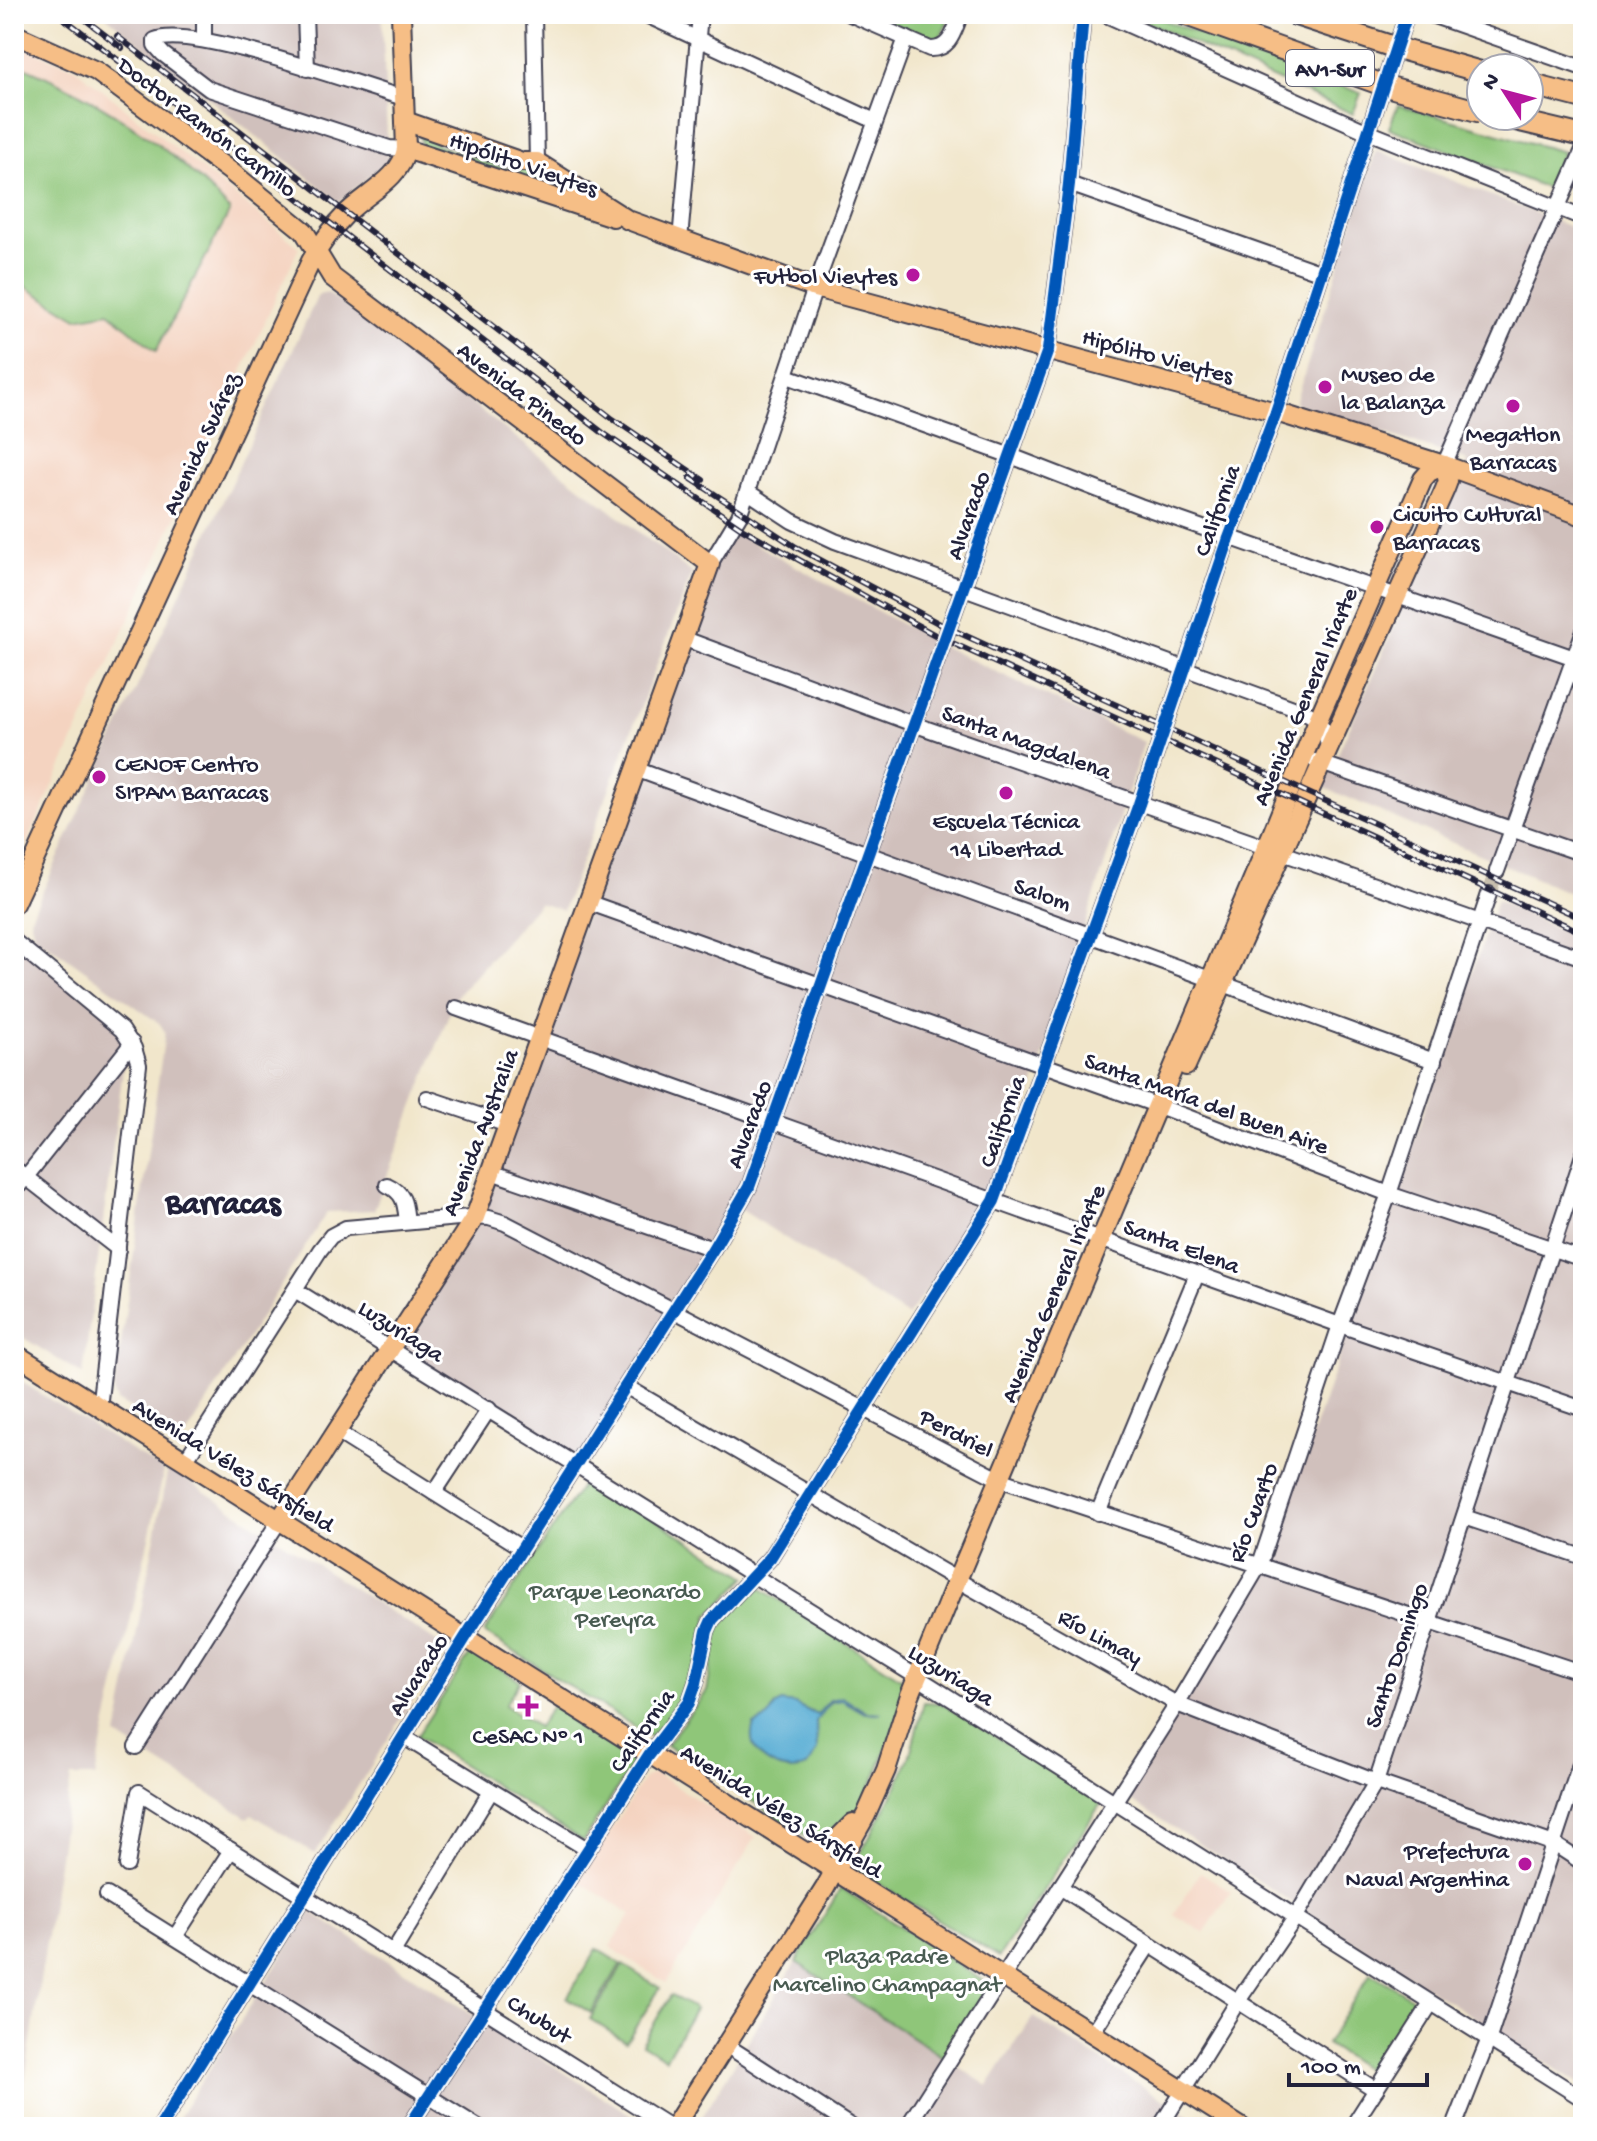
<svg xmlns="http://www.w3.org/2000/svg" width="1597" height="2141" font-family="'Gochi Hand',sans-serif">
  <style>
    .built { fill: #f4d3c0 }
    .industrial { fill: #d0c0bc }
    .green { fill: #8fc679; stroke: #58745a; stroke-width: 2 }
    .water { fill: #58add4; stroke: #3d6888; stroke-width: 2 }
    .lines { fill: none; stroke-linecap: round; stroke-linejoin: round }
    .minor-tunnel { stroke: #c8bfae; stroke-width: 14; stroke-dasharray: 14 7; stroke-linecap: butt }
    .minor-casing { stroke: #413f51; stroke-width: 18 }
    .major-casing { stroke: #413f51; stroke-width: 22 }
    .highway-casing { stroke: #413f51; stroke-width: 24 }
    .minor { stroke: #fff; stroke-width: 14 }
    .major { stroke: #f6be86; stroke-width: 18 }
    .highway { stroke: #f6be86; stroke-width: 20 }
    .rail-casing { stroke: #22223b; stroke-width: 6 }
    .rail { stroke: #fff; stroke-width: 3; stroke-dasharray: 9; stroke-linecap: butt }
    .highway-bridge-casing { stroke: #413f51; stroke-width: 24; stroke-linecap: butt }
    .highway-bridge { stroke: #f6be86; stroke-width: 20 }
    .cycleway-casing { stroke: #fff; stroke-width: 17 }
    .cycleway { stroke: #0057b8; stroke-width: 12 }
    .poi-dot { fill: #b5179e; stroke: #fff; stroke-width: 3 }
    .labels { text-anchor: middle; stroke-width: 6; stroke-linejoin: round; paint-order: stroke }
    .shield { fill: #fff; stroke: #646476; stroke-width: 2 }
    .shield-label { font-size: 22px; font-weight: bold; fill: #22223b }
    .street-label { font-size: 24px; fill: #22223b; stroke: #fff }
    .poi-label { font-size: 24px; fill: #22223b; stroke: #fff; text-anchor: start }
    .park-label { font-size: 24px; fill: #485b51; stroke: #fff }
    .district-label { font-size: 32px; font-weight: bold; fill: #22223b; stroke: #fff }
  </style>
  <rect width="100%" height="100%" fill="#fff"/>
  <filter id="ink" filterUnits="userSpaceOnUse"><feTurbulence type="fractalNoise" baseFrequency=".0125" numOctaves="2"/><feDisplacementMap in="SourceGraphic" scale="16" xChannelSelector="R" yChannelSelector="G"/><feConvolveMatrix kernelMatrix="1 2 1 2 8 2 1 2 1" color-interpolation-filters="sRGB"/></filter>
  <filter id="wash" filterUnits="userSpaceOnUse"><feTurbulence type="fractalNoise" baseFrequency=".006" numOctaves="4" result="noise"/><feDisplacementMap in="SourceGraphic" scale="32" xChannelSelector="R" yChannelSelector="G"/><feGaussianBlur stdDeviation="1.8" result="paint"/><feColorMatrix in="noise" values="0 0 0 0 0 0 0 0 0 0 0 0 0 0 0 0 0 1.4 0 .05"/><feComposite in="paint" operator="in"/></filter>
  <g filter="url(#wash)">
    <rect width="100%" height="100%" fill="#f1e6cb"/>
    <g class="built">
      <polygon points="14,44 75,68 299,247 14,871"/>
      <polygon points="655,1773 756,1837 666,1983 610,1947 631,1914 579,1881 644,1778"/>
      <polygon points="1200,1872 1231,1891 1204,1933 1174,1914"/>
    </g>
    <g class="industrial">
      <polygon points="103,14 382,14 388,160 339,202"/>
      <polygon points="1376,150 1583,232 1583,899 1323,787 1468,461 1295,403"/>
      <polygon points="328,293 692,573 563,910 539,903 455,998 374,1210 327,1212 184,1439 117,1401 114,1393 165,1032 160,1024 34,934 30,919 318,295"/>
      <polygon points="727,529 940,645 1144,742 999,1193 907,1316 737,1207 576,1465 397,1351 480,1204"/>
      <polygon points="1497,900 1583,942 1583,2086 1125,1797 1270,1557"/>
      <polygon points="14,943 128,1031 83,1375 14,1332"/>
      <polygon points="14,1377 164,1471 95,1777 71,1777 18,2127 14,2127"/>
      <polygon points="168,1468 446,1648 315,1854 252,1814 248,1818 117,1736"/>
      <polygon points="311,1912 650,2127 172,2127"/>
      <polygon points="796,1962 988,2086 1033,2017 1207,2127 696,2127"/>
    </g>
    <g class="green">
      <polygon points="870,14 951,14 940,38 935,41"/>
      <polygon points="1128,14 1147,14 1361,93 1353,114"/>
      <path d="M14 63C93 94 173 147 230 211L156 351 109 312 77 318 26 287 14 271Z"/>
      <polygon points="1398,105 1563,152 1547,188 1389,128"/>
      <polygon points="420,133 431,135 437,145 517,172 521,168 535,167 587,202 421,147"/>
      <polygon points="587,1477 747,1577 708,1616 694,1685 651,1737 484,1633"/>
      <polygon points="756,1585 910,1684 876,1776 853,1819 818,1844 666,1745 707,1691 719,1624"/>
      <polygon points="472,1651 520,1681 505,1705 538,1727 554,1703 626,1749 632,1766 583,1841 417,1736"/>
      <polygon points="924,1702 941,1703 1102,1802 999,1957 860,1872 855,1864 897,1786 909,1758"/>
      <polygon points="841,1888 983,1981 987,1990 945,2058 796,1962"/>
      <polygon points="597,1949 621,1964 591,2013 567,1998"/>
      <polygon points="623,1965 660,1988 626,2042 590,2019"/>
      <polygon points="1371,1973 1420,2003 1375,2075 1326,2044"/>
      <polygon points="671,1995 695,2009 666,2058 642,2044"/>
    </g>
    <path class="water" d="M842 1697 866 1712 882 1713H865L842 1700 831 1702 816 1721 817 1750 807 1767C782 1778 742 1755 754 1725L768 1718 775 1706 781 1702 795 1704 817 1715 830 1700Z"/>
  </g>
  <g filter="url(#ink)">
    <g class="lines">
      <polyline class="minor-tunnel" points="1489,894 1497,871"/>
      <g class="minor-casing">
        <g id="minor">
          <polyline points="204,14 204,39"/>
          <polyline points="305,14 307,69"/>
          <polyline points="534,14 537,162"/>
          <polyline points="644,14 875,121"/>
          <path d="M850 14 930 49C951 50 954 30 961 14"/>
          <polyline points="1104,14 1368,132 1583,218"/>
          <polyline points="1428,14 1583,68"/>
          <path d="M404 98C358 85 192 24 155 40V45L163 54 209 89 389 148 406 149"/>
          <polyline points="1069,184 1322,273"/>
          <polyline points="680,240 700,14"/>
          <polyline points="787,376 1011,456 1140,506 1583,661"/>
          <polyline points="1444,465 1583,150"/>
          <path d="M748 492 792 521 835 541 1307 713C1322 721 1326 731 1328 747"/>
          <polyline points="710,564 739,516 815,288 906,38"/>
          <polyline points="685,639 916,725 1583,958"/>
          <polyline points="1315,761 1583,854"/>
          <polyline points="638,770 1434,1061"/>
          <polyline points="1497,871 1583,633"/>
          <polyline points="590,903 1156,1105 1389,1194 1583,1259"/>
          <polyline points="14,941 122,1030 134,1048 139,1065 99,1408"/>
          <polyline points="456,1008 1340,1325 1583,1409"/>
          <polyline points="427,1098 508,1125"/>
          <polyline points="14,1168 118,1249"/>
          <polyline points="491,1172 713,1249"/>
          <path d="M387 1185C405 1193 405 1205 407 1222"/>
          <polyline points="14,1192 132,1043"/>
          <polyline points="295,1290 925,1682 1583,2099"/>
          <polyline points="627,1387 966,1585 1177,1704 1376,1782 1554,1844 1583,1863"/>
          <polyline points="337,1432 523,1549"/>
          <polyline points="185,1461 320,1250 331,1236 346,1228 470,1217 489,1218 505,1223 999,1479 1583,1673"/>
          <polyline points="434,1493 489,1409"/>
          <polyline points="1098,1513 1197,1274"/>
          <polyline points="1464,1517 1583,1557"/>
          <polyline points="404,1737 587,1849"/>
          <polyline points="136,1747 279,1521"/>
          <polyline points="127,1865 139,1792 670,2127"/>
          <polyline points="1060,1887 1376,2090"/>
          <polyline points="107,1895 478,2127"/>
          <polyline points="175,1937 231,1850"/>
          <polyline points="393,1952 491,1791"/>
          <polyline points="1092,2033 1149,1945"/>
          <polyline points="726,2045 852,2127"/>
          <polyline points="160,2127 465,1638 713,1249 749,1187 1048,350 1069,184 1083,14"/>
          <polyline points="409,2127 649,1755 689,1703 696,1683 707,1631 712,1620 770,1558 994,1201 1139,804 1229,538 1276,412 1407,14"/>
          <polyline points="907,2127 1177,1704 1260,1564 1340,1325 1389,1194 1489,894"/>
          <polyline points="1160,2127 1238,2001 1295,1918 1376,1782 1583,1155"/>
          <polyline points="1352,2127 1430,2005"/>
          <polyline points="1454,2127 1488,2041 1583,1755"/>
        </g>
      </g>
      <g class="major-casing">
        <g id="major">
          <polyline points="14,34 96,71 230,171 304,231 332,277 710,564 475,1217 279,1521"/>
          <polyline points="405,121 522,162 537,162 628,220 815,288 1276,412 1444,465 1583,516"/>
          <polyline points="406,149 613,217"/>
          <path d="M14 904 311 261C321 244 332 228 346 214 364 195 402 178 406 149L401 14"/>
          <polyline points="1186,1066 1445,489 1448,481 1444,465"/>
          <polyline points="14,1353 1241,2127"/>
          <polyline points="806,1853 830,1846 853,1823"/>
          <polyline points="674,2127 825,1888 866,1815 886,1770 910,1695 957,1580 1272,834 1318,720 1423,479 1429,472 1444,465"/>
        </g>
      </g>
      <g class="highway-casing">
        <g id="highway">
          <polyline points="1400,49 1481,72"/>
          <polyline points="1529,84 1583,98"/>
          <polyline points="1499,116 1583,136"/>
        </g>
      </g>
      <use href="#minor" class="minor"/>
      <use href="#major" class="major"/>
      <use href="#highway" class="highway"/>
      <g class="rail-casing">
        <g id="rail">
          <polyline points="58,14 603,433 743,529 935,635 1583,933"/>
          <polyline points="78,14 122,48"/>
          <polyline points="117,36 613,419 703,480"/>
          <polyline points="690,478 796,547 940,624 1583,919"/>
        </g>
      </g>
      <use href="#rail" class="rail"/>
      <g class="highway-bridge-casing">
        <g id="highway-bridge">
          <polyline points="1183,14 1386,86 1481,112"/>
          <polyline points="1293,14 1400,49"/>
        </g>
      </g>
      <use href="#highway-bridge" class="highway-bridge"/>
      <g class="cycleway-casing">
        <g id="cycleway">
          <polyline points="160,2127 465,1638 713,1249 749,1187 1048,350 1069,184 1083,14"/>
          <polyline points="409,2127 649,1755 689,1703 696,1683 707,1631 712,1620 770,1558 994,1201 1139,804 1229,538 1276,412 1407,14"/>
        </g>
      </g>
      <use href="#cycleway" class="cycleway"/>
    </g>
  </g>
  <g class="poi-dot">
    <circle cx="913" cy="275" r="8"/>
    <circle cx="1325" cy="387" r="8"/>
    <circle cx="1513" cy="406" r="8"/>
    <circle cx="1377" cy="527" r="8"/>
    <circle cx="99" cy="777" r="8"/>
    <circle cx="1006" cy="793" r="8"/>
    <path d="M524 1694h8v8h8v8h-8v8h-8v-8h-8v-8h8z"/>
    <circle cx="1525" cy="1864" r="8"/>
  </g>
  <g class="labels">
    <rect class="shield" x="1286" y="50" width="88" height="36" rx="6"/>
    <g class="shield-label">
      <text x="1330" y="76">AV1-Sur</text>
    </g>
    <g class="street-label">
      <text transform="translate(208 126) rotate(37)" y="8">Doctor Ramón Carrillo</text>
      <text transform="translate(524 163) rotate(19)" y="8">Hipólito Vieytes</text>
      <text transform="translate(1158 355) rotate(15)" y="8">Hipólito Vieytes</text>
      <text transform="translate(523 393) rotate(37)" y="8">Avenida Pinedo</text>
      <text transform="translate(200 443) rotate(-65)" y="8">Avenida Suárez</text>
      <text transform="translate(1216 510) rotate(-70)" y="8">California</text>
      <text transform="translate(967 515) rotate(-71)" y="8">Alvarado</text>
      <text transform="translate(1304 696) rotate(-67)" y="8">Avenida General Iriarte</text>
      <text transform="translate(1027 741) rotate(20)" y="8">Santa Magdalena</text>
      <text transform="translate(1043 893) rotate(19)" y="8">Salom</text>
      <text transform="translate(1207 1102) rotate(20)" y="8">Santa María del Buen Aire</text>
      <text transform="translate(1001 1121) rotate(-70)" y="8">California</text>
      <text transform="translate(748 1124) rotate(-70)" y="8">Alvarado</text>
      <text transform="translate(479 1132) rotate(-69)" y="8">Avenida Australia</text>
      <text transform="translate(1182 1245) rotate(20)" y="8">Santa Elena</text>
      <text transform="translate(1052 1293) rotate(-67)" y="8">Avenida General Iriarte</text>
      <text transform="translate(402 1330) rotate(32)" y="8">Luzuriaga</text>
      <text transform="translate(957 1432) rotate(28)" y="8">Perdriel</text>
      <text transform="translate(234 1464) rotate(32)" y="8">Avenida Vélez Sársfield</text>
      <text transform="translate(1252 1512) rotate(-70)" y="8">Río Cuarto</text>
      <text transform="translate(1101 1636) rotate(29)" y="8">Río Limay</text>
      <text transform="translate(1395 1655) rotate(-71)" y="8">Santo Domingo</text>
      <text transform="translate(417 1674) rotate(-58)" y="8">Alvarado</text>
      <text transform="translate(952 1674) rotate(32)" y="8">Luzuriaga</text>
      <text transform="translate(641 1730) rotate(-55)" y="8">California</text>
      <text transform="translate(782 1810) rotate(32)" y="8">Avenida Vélez Sársfield</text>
      <text transform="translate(540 2018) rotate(32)" y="8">Chubut</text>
    </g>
    <g class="poi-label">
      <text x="897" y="283" text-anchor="end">Futbol Vieytes</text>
      <text x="1341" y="381">Museo de<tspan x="1341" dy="28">la Balanza</tspan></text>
      <text x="1513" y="441" text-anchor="middle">Megatlon<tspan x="1513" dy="28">Barracas</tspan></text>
      <text x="1393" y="521">Cicuito Cultural<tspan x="1393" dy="28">Barracas</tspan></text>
      <text x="115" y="771">CENOF Centro<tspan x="115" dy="28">SIPAM Barracas</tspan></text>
      <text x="1006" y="828" text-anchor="middle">Escuela Técnica<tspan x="1006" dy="28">14 Libertad</tspan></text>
      <text x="528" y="1743" text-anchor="middle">CeSAC Nº 1</text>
      <text x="1509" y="1858" text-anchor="end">Prefectura<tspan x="1509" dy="28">Naval Argentina</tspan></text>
    </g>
    <g class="park-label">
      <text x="615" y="1598">Parque Leonardo<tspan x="615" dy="28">Pereyra</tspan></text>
      <text x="887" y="1963">Plaza Padre<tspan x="887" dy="28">Marcelino Champagnat</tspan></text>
    </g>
    <g class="district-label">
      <text x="223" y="1212">Barracas</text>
    </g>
  </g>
  <rect width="1597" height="2141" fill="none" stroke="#fff" stroke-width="48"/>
  <g transform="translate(1505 92) rotate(306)"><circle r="38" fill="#ffffff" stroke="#a7a7b1" stroke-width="2"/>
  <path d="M0-6L14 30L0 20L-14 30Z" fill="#b5179e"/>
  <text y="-12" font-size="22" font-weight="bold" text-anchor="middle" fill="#22223b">N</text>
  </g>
  <path d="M1289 2073v12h138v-12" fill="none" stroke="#22223b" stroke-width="4"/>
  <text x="1301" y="2073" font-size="24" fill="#22223b" stroke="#ffffff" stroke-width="6" paint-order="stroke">100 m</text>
</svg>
